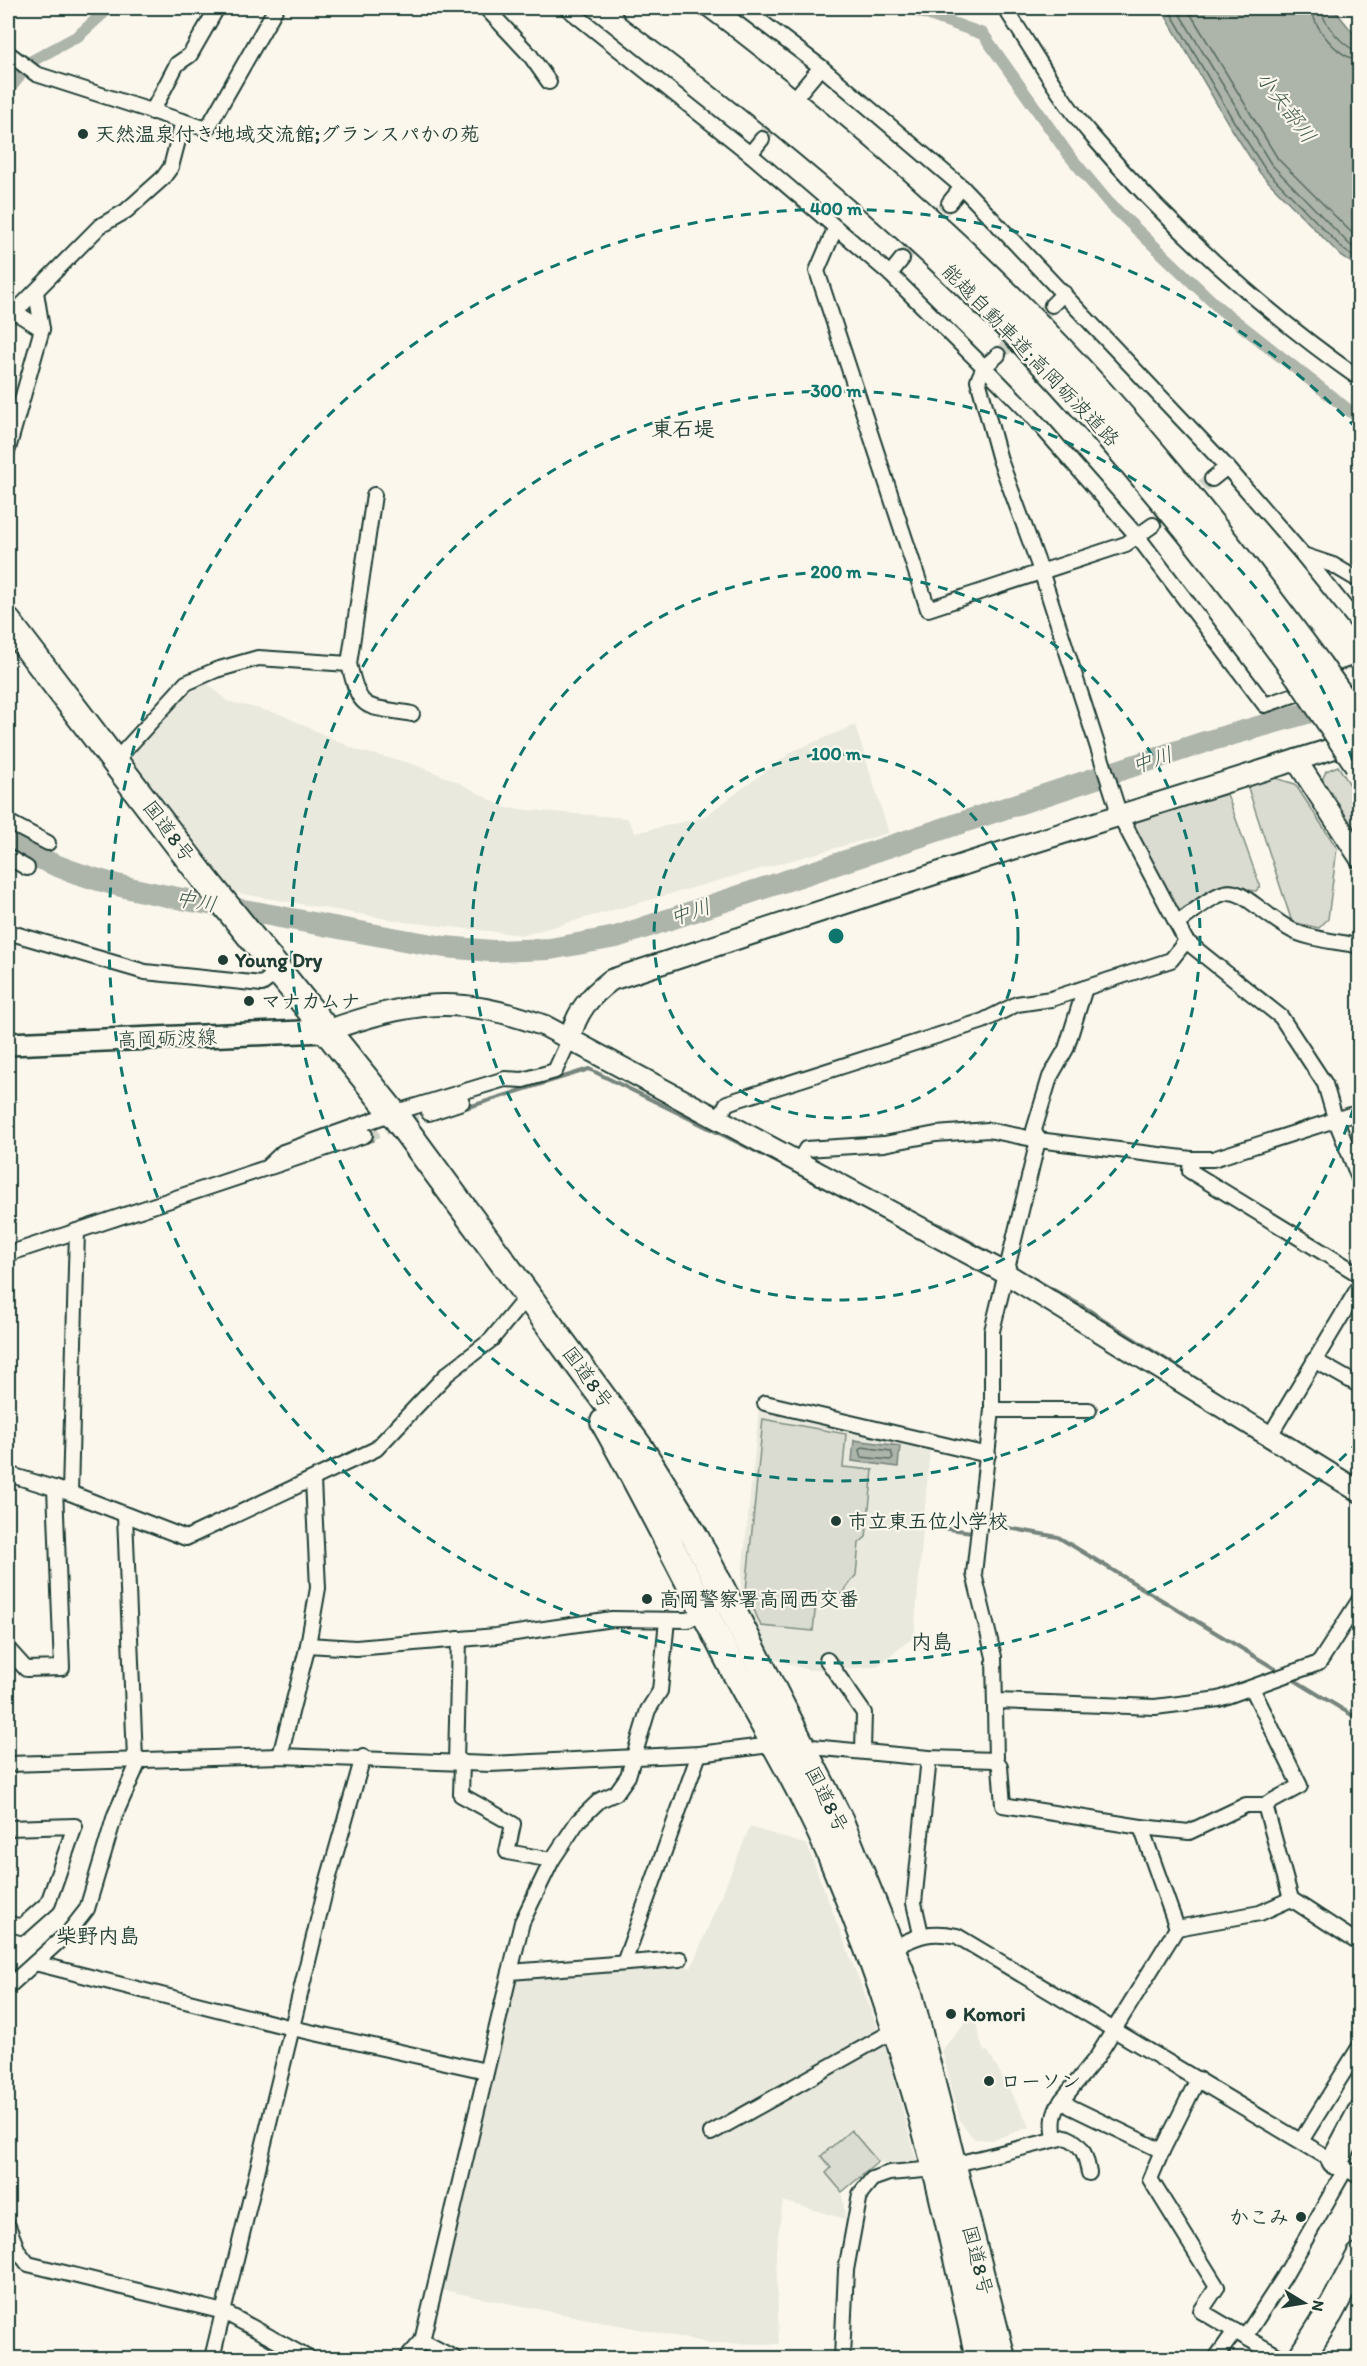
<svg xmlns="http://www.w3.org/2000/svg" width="1367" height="2366" font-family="Itim,'Klee One',sans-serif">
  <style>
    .built { fill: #eae9de }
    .green { fill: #dbdcd1; stroke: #7d8c82; stroke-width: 1.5 }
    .water { fill: #adb4aa; stroke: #74847b; stroke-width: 1.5 }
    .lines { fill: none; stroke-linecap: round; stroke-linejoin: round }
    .shore { stroke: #586d63; stroke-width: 1.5 }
    .stream { stroke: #74847b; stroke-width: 4 }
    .canal { stroke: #adb4aa; stroke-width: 12 }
    .river { stroke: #adb4aa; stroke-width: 22 }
    .street-tunnel { stroke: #cfd2c7; stroke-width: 14; stroke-dasharray: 14 7; stroke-linecap: butt }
    .street-casing { stroke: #1f3d34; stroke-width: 18 }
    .secondary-casing { stroke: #1f3d34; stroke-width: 24 }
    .primary-casing { stroke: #1f3d34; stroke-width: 26 }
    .highway-casing { stroke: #1f3d34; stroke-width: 30 }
    .street { stroke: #fbf7ec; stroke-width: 14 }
    .secondary { stroke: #fbf7ec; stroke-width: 20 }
    .primary { stroke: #fbf7ec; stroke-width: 21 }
    .highway { stroke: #fbf7ec; stroke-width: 26 }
    .highway-bridge-casing { stroke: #1f3d34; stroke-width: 30; stroke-linecap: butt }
    .highway-bridge { stroke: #fbf7ec; stroke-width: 26 }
    .ring { fill: none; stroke: #0f766e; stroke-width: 3; stroke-dasharray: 10 8 }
    .poi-dot { fill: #1f3d34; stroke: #fbf7ec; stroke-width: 2 }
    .labels { text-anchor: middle; stroke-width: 4.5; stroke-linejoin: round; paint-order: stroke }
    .poi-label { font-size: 20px; font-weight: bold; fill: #1f3d34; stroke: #fbf7ec; text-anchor: start }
    .street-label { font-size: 20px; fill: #1f3d34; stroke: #fbf7ec }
    .water-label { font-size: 21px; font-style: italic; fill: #425b52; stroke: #fbf7ec }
    .neighbourhood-label { font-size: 21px; font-weight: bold; fill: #1f3d34; stroke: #fbf7ec }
    .centre { fill: #0f766e; stroke: #fbf7ec; stroke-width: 3 }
    .ring-label { font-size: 18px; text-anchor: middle; font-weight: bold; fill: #0f766e; stroke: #fbf7ec; stroke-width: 4.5; stroke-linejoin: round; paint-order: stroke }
  </style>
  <rect width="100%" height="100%" fill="#fbf7ec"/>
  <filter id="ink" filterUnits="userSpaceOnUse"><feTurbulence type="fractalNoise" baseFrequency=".0167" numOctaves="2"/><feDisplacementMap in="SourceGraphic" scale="12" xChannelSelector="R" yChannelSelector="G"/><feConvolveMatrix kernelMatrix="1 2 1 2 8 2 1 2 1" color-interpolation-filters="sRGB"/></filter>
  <g filter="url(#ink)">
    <g class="built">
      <polygon points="206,682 227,701 280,714 359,751 410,763 456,781 506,808 627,818 635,833 704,817 793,751 855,725 889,833 524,935 405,922 231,892 125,754 172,703"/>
      <polygon points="759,1409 930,1448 914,1637 876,1667 808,1670 772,1658 740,1594"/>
      <polygon points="750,1827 807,1845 887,2052 918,2167 878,2162 850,2130 826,2173 842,2192 845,2219 783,2201 776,2250 779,2344 709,2343 442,2290 515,1977 684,1965 691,1968"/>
      <polygon points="970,2017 977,2026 982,2047 985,2052 988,2051 1030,2127 992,2140 974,2139 960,2121 942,2050"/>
    </g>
    <g class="green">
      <polygon points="1338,766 1359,799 1359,846 1320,785 1326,771"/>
      <polygon points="1272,777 1295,784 1337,848 1328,919 1319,928 1292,922 1247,785"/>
      <path d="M1227 794 1260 886 1256 891C1247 891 1241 885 1233 884 1217 881 1194 903 1182 912L1173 907 1133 821Z"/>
      <polygon points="763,1419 846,1434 843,1467 873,1470 866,1537 859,1543 856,1575 842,1594 817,1592 813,1631 761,1626 746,1591"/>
      <polygon points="851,2130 878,2162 842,2192 826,2173 831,2168 821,2156"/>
    </g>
    <g class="water">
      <polygon points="1161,8 1333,8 1359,40 1359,268 1340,255 1260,173 1228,123"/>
      <polygon points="854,1440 900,1446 898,1467 852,1461"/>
    </g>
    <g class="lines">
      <g class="shore">
        <polyline points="1168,8 1233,120 1265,169 1344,250 1360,261"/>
        <polyline points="1176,8 1271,164 1349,244 1360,252"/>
        <polyline points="1187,8 1278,159 1360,241"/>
        <path d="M1312 8C1313 27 1339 59 1360 60"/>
        <path d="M1321 8C1322 22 1345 50 1360 51"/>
        <polygon points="862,1447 891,1451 893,1458 890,1460 861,1457 859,1450"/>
      </g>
      <g class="stream">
        <polyline points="462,1109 589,1069 796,1171"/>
        <polyline points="364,1142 373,1140"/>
        <polyline points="927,1220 943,1226 1005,1262"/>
        <polyline points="114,1226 155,1212"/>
        <polyline points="1011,1266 1084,1307 1240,1407"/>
        <polyline points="986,1524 1058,1537 1282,1673"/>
        <polyline points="933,1527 972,1532"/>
        <polyline points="1291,1678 1360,1720"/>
      </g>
      <g class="canal">
        <polyline points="910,8 983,34 1068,154 1108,202 1219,308 1360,419"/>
        <polyline points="8,91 30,62 78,36 109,8"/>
      </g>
      <path class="river" d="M8 842C79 884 162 895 243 910 310 922 377 936 445 947L492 951 550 949 616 937 1205 742 1360 698"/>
      <g class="street-tunnel">
        <polyline points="762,139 782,114"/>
        <polyline points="902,259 949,203"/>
        <polyline points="998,355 1052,305"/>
        <polyline points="1153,525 1212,479"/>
        <polyline points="365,1135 429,1113"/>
      </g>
      <g class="street-casing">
        <g id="street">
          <polyline points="486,8 530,55 549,82"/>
          <polyline points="567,8 750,154 890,274 984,367 1030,414 1138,537 1265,705 1360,672"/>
          <polyline points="743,8 821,67 962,187 1227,467 1303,555 1360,626"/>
          <path d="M1005 8C1033 50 1059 98 1092 136 1168 225 1264 312 1360 379"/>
          <polyline points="8,53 36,74 207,129 276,8"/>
          <polyline points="800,92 821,67"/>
          <polyline points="152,112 177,64 190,55 217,8"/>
          <polyline points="750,154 762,139"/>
          <polyline points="949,203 962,187"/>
          <polyline points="835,229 817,271 928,609 1126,544 1153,525"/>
          <polyline points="890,274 902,259"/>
          <polyline points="36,292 42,329"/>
          <polyline points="1052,305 1064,293"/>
          <polyline points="8,308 15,312 100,226 126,211 163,178 171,167 183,121"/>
          <polyline points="998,355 984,367 978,380 1000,460 1041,571 1120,816 1186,941 1281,1017 1325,1084 1335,1118 1360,1181"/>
          <polyline points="8,449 42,329 15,312"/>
          <polyline points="1212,479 1227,467"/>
          <polyline points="1303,555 1333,565 1360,581"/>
          <path d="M349 664C361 714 364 705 412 714"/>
          <polyline points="116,760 186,683 216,670 258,658 349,664 374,495"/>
          <polyline points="8,822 48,843"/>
          <polyline points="8,857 27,868"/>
          <path d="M1177 924C1242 873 1227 890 1288 928 1305 939 1340 942 1360 946"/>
          <polyline points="8,932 145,972 262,984 279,971"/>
          <polyline points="1085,988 1066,1049 1050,1077 1034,1130 1038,1140 992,1331 992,1410 974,1574 994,1657 996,1760 1000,1766 1003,1805 1141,1827 1177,1928 1097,2057 1062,2100 1071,2107 1162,2151 1150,2179 1217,2287 1201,2311 1245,2337 1284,2277 1346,2168"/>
          <polyline points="429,1113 462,1102"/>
          <polyline points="719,1118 727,1103 983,1021 1017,1004 1051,999 1171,960 1186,941"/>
          <polyline points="1191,1159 1190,1171 1360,1275"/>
          <polyline points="799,1161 806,1149 884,1144 936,1134 988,1130 1038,1140 1191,1159 1213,1159 1360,1112"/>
          <polyline points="270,1167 365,1135"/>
          <polyline points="8,1254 266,1168 283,1152 393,1113 505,1079 523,1080 555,1071 570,1038"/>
          <polyline points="1314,1360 1360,1386"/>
          <polyline points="765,1403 988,1455"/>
          <polyline points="992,1410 1089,1410"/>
          <polyline points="1269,1437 1360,1285"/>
          <polyline points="8,1474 70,1493 186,1538 376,1449 447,1374 491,1340 528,1295"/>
          <polyline points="70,1493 77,1231"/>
          <polyline points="125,1516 135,1759"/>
          <polyline points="308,1645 356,1648 496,1636 612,1619 688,1620 703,1611"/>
          <polyline points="8,1649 26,1669 62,1668 55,1488"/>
          <polyline points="827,1660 864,1713 863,1750"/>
          <polyline points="996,1701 1155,1707 1219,1699 1319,1663 1360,1599"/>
          <polyline points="801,1746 929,1758 996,1760"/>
          <polyline points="280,1756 308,1645 318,1588 313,1480"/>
          <polyline points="456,1762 459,1639"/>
          <polyline points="462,1762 461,1795 513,1824 507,1852 552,1860"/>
          <polyline points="8,1764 280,1756 490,1764 699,1754 779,1744"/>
          <polyline points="1265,1805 1291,1899"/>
          <polyline points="1141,1827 1189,1832 1246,1805 1265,1805 1300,1786 1252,1688"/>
          <polyline points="8,1828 75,1826 48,1903 21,1927 8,1923"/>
          <polyline points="1177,1928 1260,1913 1291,1899 1360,1944"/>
          <polyline points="921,1934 914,1903 929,1758"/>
          <path d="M892 1948C918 1936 928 1930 957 1936L1360 2177"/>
          <polyline points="35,1963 292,2028 486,2071"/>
          <polyline points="624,1963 699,1754"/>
          <polyline points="510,1972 522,1922 552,1860 578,1821 600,1800 616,1793 628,1776 648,1710 660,1691 667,1620"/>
          <polyline points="8,1987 69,1932 87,1909 115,1815 140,1759"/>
          <polyline points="711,2133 895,2030"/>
          <path d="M1055 2138C1052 2123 1053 2113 1062 2100"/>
          <polyline points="1301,2141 1360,2046"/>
          <polyline points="1162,2151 1198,2079"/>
          <polyline points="8,2226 18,2251 28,2264 224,2312 308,2358"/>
          <polyline points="1245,2337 1282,2358"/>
          <polyline points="212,2358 326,1887 363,1757"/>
          <polyline points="407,2358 422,2341"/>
          <polyline points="454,2358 422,2341 510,1972 680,1959"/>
          <path d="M842 2358 846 2270 860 2194 872 2179 889 2173 936 2169 1066 2137C1083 2144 1086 2156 1089 2173"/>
          <polyline points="1216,2358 1235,2331"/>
        </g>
      </g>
      <g class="secondary-casing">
        <g id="secondary">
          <polyline points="1296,760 1360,858"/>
          <path d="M326 1031C412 1001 457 994 545 1026L1005 1273 1360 1492"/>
          <path d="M570 1038C577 1011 589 997 611 980L971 862 1360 740"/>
        </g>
      </g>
      <g class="primary-casing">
        <polyline id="primary" points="8,1044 326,1031"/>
      </g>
      <g class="highway-casing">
        <g id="highway">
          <path d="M635 8C765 105 893 209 1007 325 1114 435 1209 552 1299 676"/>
          <path d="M670 8C794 100 911 199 1020 308 1130 418 1227 541 1319 666"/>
          <polyline points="8,622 203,877 393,1113 640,1448 695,1537 840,1821 908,1990 1002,2358"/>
          <path d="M604 1422C650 1503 691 1587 734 1670 769 1735 807 1797 835 1865 876 1963 910 2066 936 2169 952 2232 965 2296 979 2358"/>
          <polyline points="1335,2161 1360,2114"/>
          <polyline points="1301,2358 1329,2314 1360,2256"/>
        </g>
      </g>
      <use href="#street" class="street"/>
      <use href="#secondary" class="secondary"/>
      <use href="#primary" class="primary"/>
      <use href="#highway" class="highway"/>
      <g class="highway-bridge-casing">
        <g id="highway-bridge">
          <polyline points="1319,666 1360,724"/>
          <polyline points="1299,676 1358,764"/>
        </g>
      </g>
      <use href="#highway-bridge" class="highway-bridge"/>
    </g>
  </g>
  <g class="ring">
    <circle cx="836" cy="936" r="182"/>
    <circle cx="836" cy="936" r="364"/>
    <path d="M1359 1091A545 545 0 1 1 1359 781"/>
    <path d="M1359 1441A727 727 0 1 1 1359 431"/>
  </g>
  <g class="poi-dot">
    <circle cx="83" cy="134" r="6"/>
    <circle cx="223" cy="960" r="6"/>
    <circle cx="249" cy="1001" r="6"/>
    <circle cx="836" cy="1521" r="6"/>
    <circle cx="647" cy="1599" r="6"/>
    <circle cx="951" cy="2014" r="6"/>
    <circle cx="989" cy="2081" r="6"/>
    <circle cx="1301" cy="2217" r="6"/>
  </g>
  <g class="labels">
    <g class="poi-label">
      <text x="95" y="141">天然温泉付き地域交流館;グランスパかの苑</text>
      <text x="235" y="967">Young Dry</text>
      <text x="261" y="1008">マナカムナ</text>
      <text x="848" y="1528">市立東五位小学校</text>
      <text x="659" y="1606">高岡警察署高岡西交番</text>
      <text x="963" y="2021">Komori</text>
      <text x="1001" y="2088">ローソン</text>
      <text x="1289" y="2224" text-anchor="end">かこみ</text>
    </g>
    <g class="street-label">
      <text transform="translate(1031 355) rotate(46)" y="7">能越自動車道;高岡砺波道路</text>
      <text transform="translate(169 831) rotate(53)" y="7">国道8号</text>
      <text transform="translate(167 1038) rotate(-2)" y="7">高岡砺波線</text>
      <text transform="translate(588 1377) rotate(54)" y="7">国道8号</text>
      <text transform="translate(827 1799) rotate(63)" y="7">国道8号</text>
      <text transform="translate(978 2260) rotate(76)" y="7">国道8号</text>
    </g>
    <g class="water-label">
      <text transform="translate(1286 107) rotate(53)" y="7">小矢部川</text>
      <text transform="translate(1152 760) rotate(-18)" y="7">中川</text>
      <text transform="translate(196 901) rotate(10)" y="7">中川</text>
      <text transform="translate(690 912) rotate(-18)" y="7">中川</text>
    </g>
    <g class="neighbourhood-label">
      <text x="683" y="436">東石堤</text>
      <text x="932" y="1649">内島</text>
      <text x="98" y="1943">柴野内島</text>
    </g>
  </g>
  <circle cx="836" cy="936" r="9" class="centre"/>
  <g class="ring-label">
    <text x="836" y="215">400 m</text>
    <text x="836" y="397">300 m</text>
    <text x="836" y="578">200 m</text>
    <text x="836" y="760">100 m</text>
  </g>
  <rect width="1367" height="2366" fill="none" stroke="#fbf7ec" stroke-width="30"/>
  <rect x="15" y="15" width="1337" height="2336" fill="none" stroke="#1f3d34" stroke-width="2" filter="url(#ink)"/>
  <g transform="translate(1304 2303) rotate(101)" stroke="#fbf7ec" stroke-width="4.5" paint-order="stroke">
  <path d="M0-4.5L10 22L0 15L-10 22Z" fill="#1f3d34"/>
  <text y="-9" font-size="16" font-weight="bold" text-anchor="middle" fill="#1f3d34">N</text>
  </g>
</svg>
